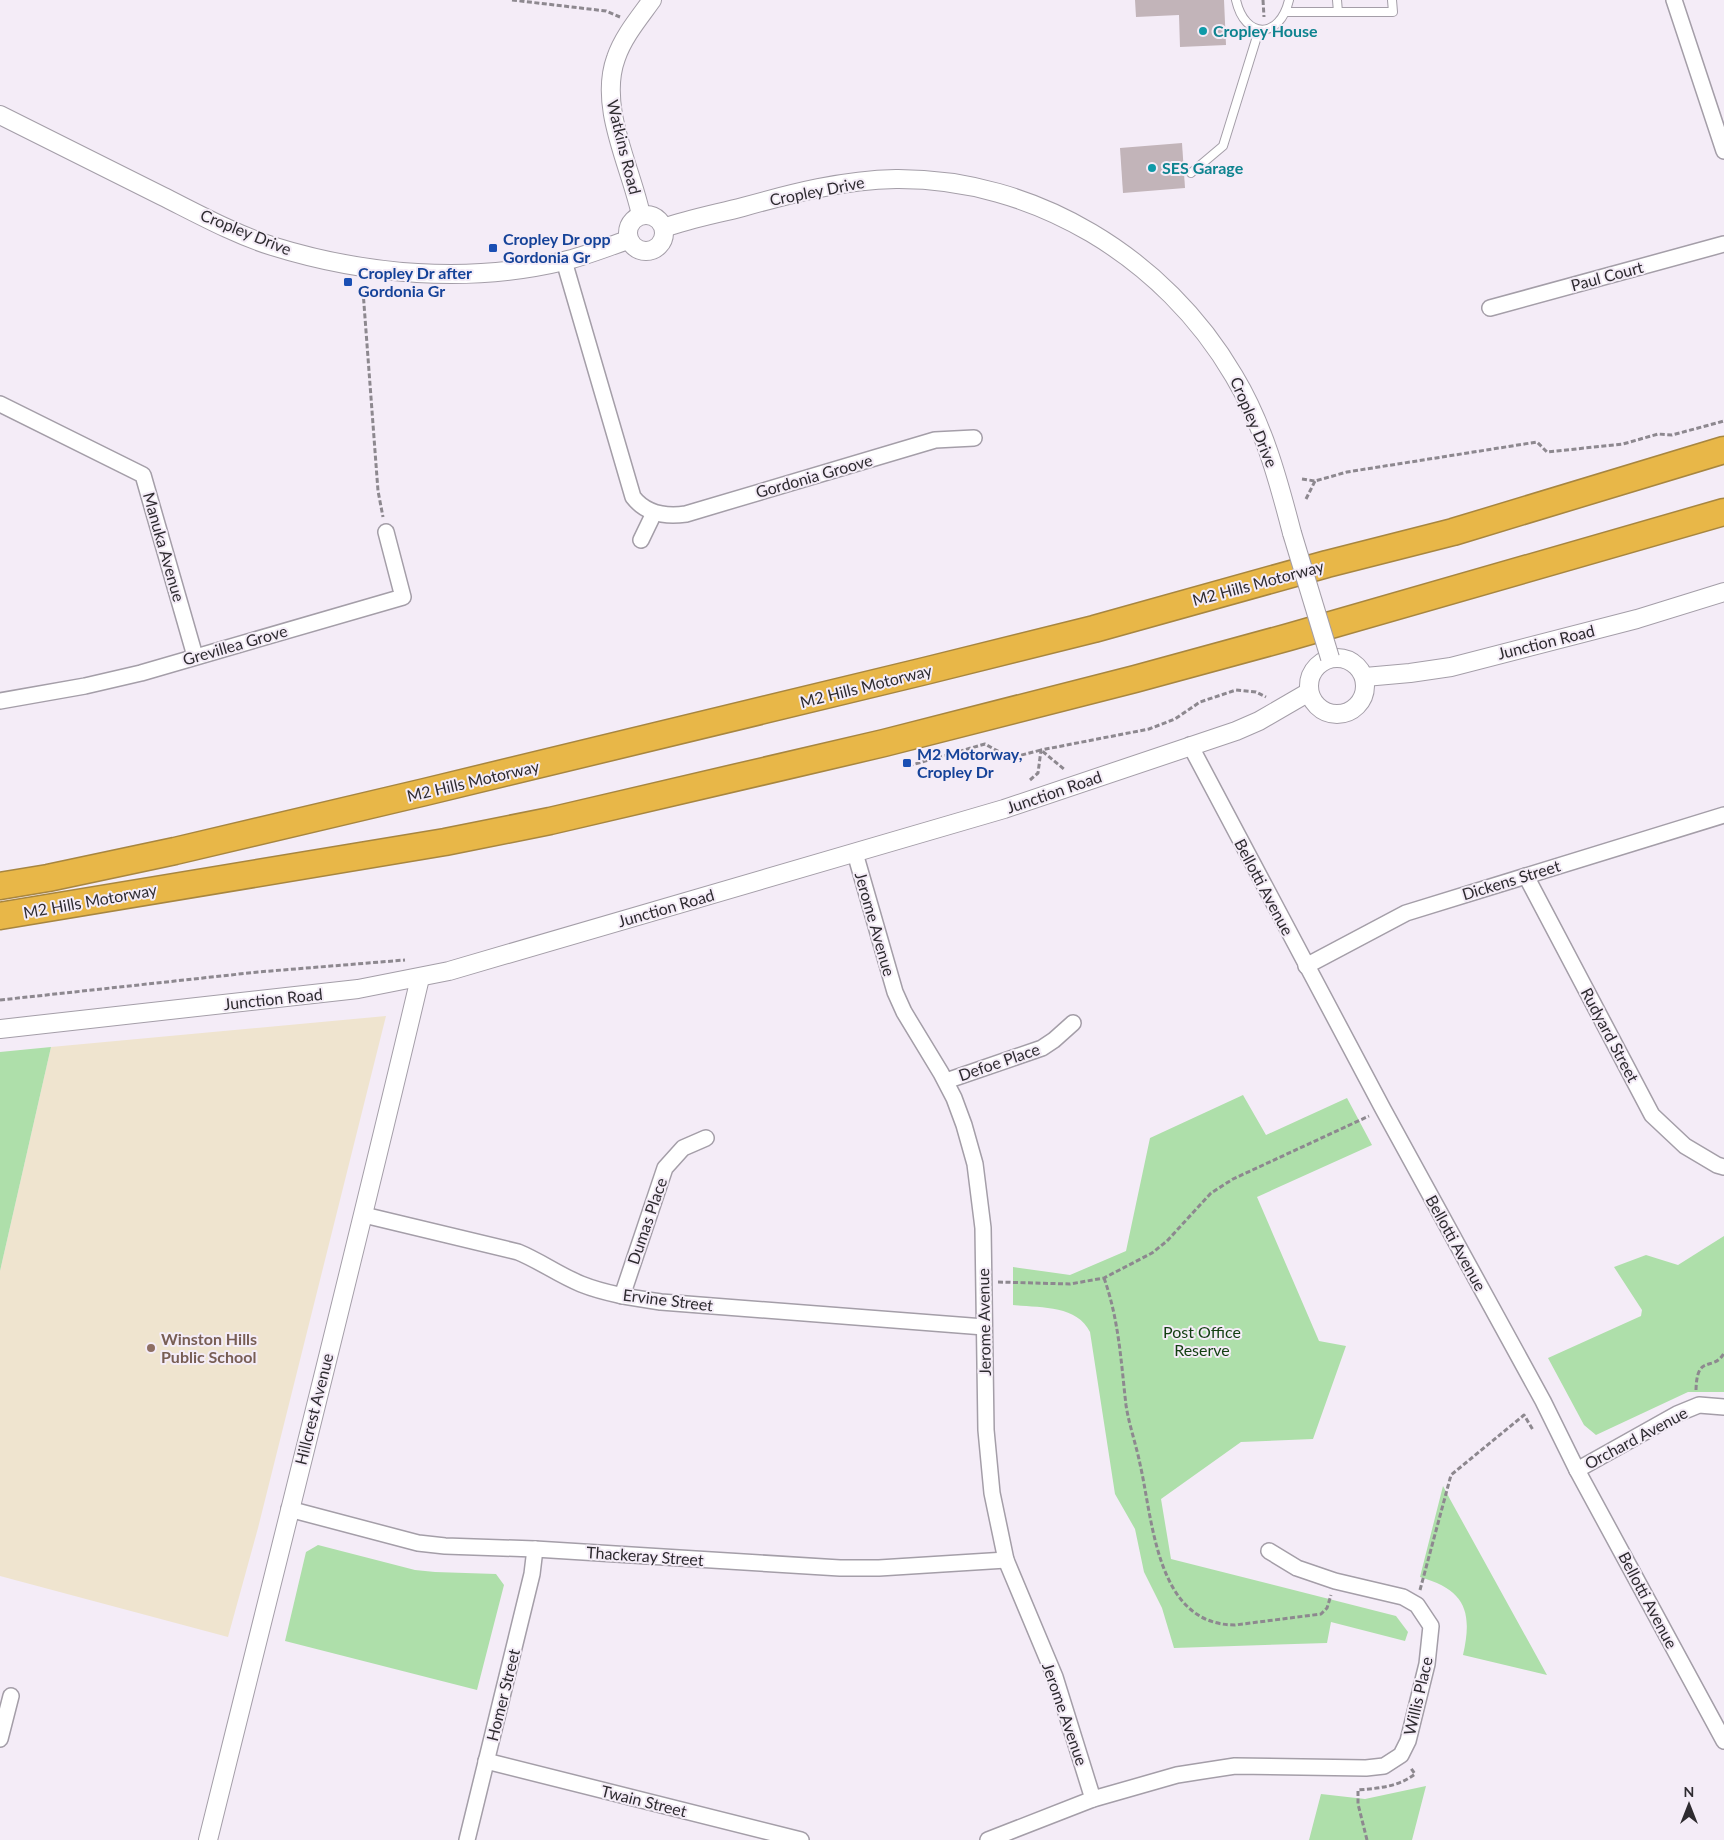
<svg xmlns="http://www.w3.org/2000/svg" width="1724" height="1840" font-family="Lato,sans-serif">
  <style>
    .education { fill: #efe4cf }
    .green { fill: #aedfaa }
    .building { fill: #c2b4b9 }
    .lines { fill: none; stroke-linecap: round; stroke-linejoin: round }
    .service-casing { stroke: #a49ea8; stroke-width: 10 }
    .minor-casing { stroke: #a49ea8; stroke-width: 18 }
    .tertiary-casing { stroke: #a49ea8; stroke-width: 20 }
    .motorway-casing { stroke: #a78640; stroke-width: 29 }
    .path { stroke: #8d888f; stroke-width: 3; stroke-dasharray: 5 2.5; stroke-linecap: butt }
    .service { stroke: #fff; stroke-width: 8 }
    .minor { stroke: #fff; stroke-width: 15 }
    .tertiary { stroke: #fff; stroke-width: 18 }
    .motorway { stroke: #e8b748; stroke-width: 26 }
    .tertiary-bridge-casing { stroke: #a49ea8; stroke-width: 20; stroke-linecap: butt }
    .tertiary-bridge { stroke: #fff; stroke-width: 18 }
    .culture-dot { fill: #0f9aa8; stroke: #f4ecf7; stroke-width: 2 }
    .transit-dot { fill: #1a4fb4; stroke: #f4ecf7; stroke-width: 2 }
    .education-dot { fill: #8d6e63; stroke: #f4ecf7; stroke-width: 2 }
    .labels { text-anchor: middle; stroke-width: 4; stroke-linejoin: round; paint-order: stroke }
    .culture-label { font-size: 16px; font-weight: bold; fill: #0d838f; stroke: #f4ecf7; text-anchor: start }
    .street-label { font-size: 16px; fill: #2e2b30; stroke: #f4ecf7 }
    .transit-label { font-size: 16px; font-weight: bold; fill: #164399; stroke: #f4ecf7; text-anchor: start }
    .park-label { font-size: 16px; fill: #123f11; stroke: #f4ecf7 }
    .education-label { font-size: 16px; font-weight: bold; fill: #785e54; stroke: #f4ecf7; text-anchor: start }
  </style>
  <rect width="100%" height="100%" fill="#f4ecf7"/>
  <polygon class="education" points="386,1016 258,1528 228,1637 0,1576 0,1271 51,1047"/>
  <g class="green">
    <polygon points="51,1047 0,1271 0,1052"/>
    <path d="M1243 1095 1266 1135 1347 1098 1372 1145 1257 1197 1319 1341 1346 1346 1313 1439 1241 1442 1161 1499 1171 1559 1396 1616 1408 1632 1405 1641 1331 1622 1327 1643 1174 1648 1162 1608 1144 1572 1135 1529 1115 1494 1090 1332C1077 1305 1040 1308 1013 1305V1267L1070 1275 1126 1251 1150 1138Z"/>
    <polygon points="1724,1236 1724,1392 1688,1392 1596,1435 1584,1425 1548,1358 1641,1316 1642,1310 1614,1267 1646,1255 1678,1265"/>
    <path d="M1443 1486 1451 1501 1547 1675 1463 1655C1473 1611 1465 1590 1420 1577Z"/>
    <polygon points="318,1545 415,1570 435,1572 496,1574 504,1585 477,1690 285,1641 306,1552"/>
    <polygon points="1426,1786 1412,1840 1309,1840 1321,1794 1365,1799"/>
  </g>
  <g class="building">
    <polygon points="1135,0 1224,0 1226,45 1180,47 1179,15 1136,17"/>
    <polygon points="1182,143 1185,188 1123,193 1120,148"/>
  </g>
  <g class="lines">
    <g class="service-casing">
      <g id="service">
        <path d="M1236 0C1245 40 1280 39 1289 0"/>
        <polyline points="1337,0 1338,12"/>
        <polyline points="1286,12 1393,12 1392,0"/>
        <polyline points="1191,173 1223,146 1259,30"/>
      </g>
    </g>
    <g class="minor-casing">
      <g id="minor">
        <polyline points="1674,0 1724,151"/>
        <path d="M564 261 633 497C646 514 665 517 686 514L935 440 974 438"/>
        <polyline points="1490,308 1724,244"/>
        <polyline points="0,404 143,475 195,656"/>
        <polyline points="641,540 654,513"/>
        <polyline points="0,701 85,686 141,673 403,597 386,532"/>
        <polyline points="1190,745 1383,1109 1543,1401 1577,1470 1724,1741"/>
        <polyline points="855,853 895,992 904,1012 941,1073 954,1098 964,1125 975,1164 983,1228 986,1430 992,1493 1006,1560 1055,1677 1093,1799"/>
        <polyline points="1526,876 1652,1115 1685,1146 1717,1165 1724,1167"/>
        <polyline points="1306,966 1406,913 1724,815"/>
        <polyline points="946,1081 1042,1048 1054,1040 1073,1023"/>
        <path d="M364 1215 518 1252C540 1261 559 1275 581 1284 606 1294 634 1298 661 1302L984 1327"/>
        <polyline points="622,1296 665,1168 683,1148 706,1138"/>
        <polyline points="1577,1470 1677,1414 1699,1405 1724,1407"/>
        <polyline points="289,1509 418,1543 445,1546 535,1549 840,1568 879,1568 1006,1560"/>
        <polyline points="0,1739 11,1696"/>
        <polyline points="486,1761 801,1840"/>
        <polyline points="467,1840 532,1574 535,1549"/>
        <polyline points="988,1840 1093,1799 1177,1775 1235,1766 1366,1768 1384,1766 1401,1755 1408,1741 1427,1664 1431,1626 1417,1605 1403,1597 1335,1581 1297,1568 1269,1551"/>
      </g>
    </g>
    <g class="tertiary-casing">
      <g id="tertiary">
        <path d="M0 115C54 142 108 169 162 196 198 214 234 234 272 246 365 275 469 284 564 261 585 256 607 247 628 240"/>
        <circle cx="646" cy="233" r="18"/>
        <path d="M641 215C631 167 598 107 616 58 623 37 639 18 652 0"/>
        <path d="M664 228C689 219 716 214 743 207 793 193 843 180 896 179 1035 178 1165 258 1234 376 1263 424 1278 479 1292 533"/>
        <circle cx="1337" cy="686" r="28"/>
        <polyline points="1365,677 1410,673 1451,667 1637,619 1724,592"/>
        <polyline points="0,1029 358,989 449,971 1004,809 1236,731 1259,721 1309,692"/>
        <path d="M208 1840C279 1553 352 1266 420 978"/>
      </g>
    </g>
    <g class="motorway-casing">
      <g id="motorway">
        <polyline points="0,886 48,878 175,851 425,792 925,671 1094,629 1327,564 1453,532 1724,450"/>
        <polyline points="0,916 445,842 550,821 884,743 1135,679 1289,637 1724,512"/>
      </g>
    </g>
    <g class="path">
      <polyline points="512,0 606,11 620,17"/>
      <polyline points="1263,0 1264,17"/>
      <polyline points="363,291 378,491 383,517"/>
      <polyline points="1302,479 1315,481 1347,472 1537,442 1547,452 1623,444 1658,434 1672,435 1724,421"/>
      <polyline points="1306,499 1315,481"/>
      <polyline points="904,760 908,766 985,744 1010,758 1041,750 1065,770"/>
      <polyline points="1030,780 1038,773 1041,750 1149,729 1175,719 1200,702 1236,690 1256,692 1266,697"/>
      <polyline points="0,1000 258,972 405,960"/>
      <path d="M1104 1278C1119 1320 1121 1362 1126 1405 1129 1425 1136 1444 1140 1464 1153 1520 1156 1625 1235 1625L1321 1614 1327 1608 1331 1595"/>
      <polyline points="998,1282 1070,1284 1104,1278 1152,1253 1167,1241 1211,1193 1233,1179 1369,1116"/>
      <path d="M1696 1390C1697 1352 1713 1373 1724 1353"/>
      <polyline points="1420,1590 1451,1475 1524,1415 1533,1430"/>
      <path d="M1367 1840 1358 1804V1790C1379 1788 1398 1787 1415 1774L1410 1767"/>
    </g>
    <use href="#service" class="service"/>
    <use href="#minor" class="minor"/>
    <use href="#tertiary" class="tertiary"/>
    <use href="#motorway" class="motorway"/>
    <g class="tertiary-bridge-casing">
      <polyline id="tertiary-bridge" points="1292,533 1330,658"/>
    </g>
    <use href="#tertiary-bridge" class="tertiary-bridge"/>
  </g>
  <g class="culture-dot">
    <circle cx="1203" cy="31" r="5"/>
    <circle cx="1152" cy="168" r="5"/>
  </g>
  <g class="transit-dot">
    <rect x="488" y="243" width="10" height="10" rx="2.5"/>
    <rect x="343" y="277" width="10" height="10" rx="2.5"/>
    <rect x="902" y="758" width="10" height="10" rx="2.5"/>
  </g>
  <circle class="education-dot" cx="151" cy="1348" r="5"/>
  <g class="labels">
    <g class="culture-label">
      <text x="1213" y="37">Cropley House</text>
      <text x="1162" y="174">SES Garage</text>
    </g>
    <g class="street-label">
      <text transform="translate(624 147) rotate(76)" y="6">Watkins Road</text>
      <text transform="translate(817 191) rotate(-11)" y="6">Cropley Drive</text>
      <text transform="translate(246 232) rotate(22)" y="6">Cropley Drive</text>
      <text transform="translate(1607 276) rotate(-15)" y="6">Paul Court</text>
      <text transform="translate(1254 422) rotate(67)" y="6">Cropley Drive</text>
      <text transform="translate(814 476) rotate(-16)" y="6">Gordonia Groove</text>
      <text transform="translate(164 547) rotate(74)" y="6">Manuka Avenue</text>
      <text transform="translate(1258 583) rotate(-15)" y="6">M2 Hills Motorway</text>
      <text transform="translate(1546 642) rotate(-14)" y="6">Junction Road</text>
      <text transform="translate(235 645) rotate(-16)" y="6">Grevillea Grove</text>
      <text transform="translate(866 686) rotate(-14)" y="6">M2 Hills Motorway</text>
      <text transform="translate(473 781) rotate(-13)" y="6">M2 Hills Motorway</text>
      <text transform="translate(1054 792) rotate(-19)" y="6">Junction Road</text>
      <text transform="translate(1511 880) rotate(-17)" y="6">Dickens Street</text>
      <text transform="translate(1264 887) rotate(62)" y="6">Bellotti Avenue</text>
      <text transform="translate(90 901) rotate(-10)" y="6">M2 Hills Motorway</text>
      <text transform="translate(666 908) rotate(-16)" y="6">Junction Road</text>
      <text transform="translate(875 924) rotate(74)" y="6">Jerome Avenue</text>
      <text transform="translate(273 999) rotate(-6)" y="6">Junction Road</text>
      <text transform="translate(1610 1035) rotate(62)" y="6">Rudyard Street</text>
      <text transform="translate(999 1062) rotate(-19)" y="6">Defoe Place</text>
      <text transform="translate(647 1221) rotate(-71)" y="6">Dumas Place</text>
      <text transform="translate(1456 1243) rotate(61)" y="6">Bellotti Avenue</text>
      <text transform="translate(668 1300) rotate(7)" y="6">Ervine Street</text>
      <text transform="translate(984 1322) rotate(-91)" y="6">Jerome Avenue</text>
      <text transform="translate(314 1409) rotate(-76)" y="6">Hillcrest Avenue</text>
      <text transform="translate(1636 1438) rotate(-28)" y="6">Orchard Avenue</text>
      <text transform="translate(645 1556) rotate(4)" y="6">Thackeray Street</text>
      <text transform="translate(1648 1600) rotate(62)" y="6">Bellotti Avenue</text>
      <text transform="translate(503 1695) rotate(-76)" y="6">Homer Street</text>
      <text transform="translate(1418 1696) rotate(-77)" y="6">Willis Place</text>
      <text transform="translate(1065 1714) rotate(71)" y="6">Jerome Avenue</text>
      <text transform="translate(644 1801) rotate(14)" y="6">Twain Street</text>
    </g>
    <g class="transit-label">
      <text x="503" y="245">Cropley Dr opp<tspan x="503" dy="18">Gordonia Gr</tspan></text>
      <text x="358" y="279">Cropley Dr after<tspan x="358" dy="18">Gordonia Gr</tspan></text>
      <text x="917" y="760">M2 Motorway,<tspan x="917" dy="18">Cropley Dr</tspan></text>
    </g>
    <g class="park-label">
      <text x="1202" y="1338">Post Office<tspan x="1202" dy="18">Reserve</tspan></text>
    </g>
    <g class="education-label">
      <text x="161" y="1345">Winston Hills<tspan x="161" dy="18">Public School</tspan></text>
    </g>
  </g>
  <g transform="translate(1689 1805)" stroke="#f4ecf7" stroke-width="4" paint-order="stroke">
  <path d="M0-4L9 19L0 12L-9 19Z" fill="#2e2b30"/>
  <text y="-8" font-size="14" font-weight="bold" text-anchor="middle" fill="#2e2b30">N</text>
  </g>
</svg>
